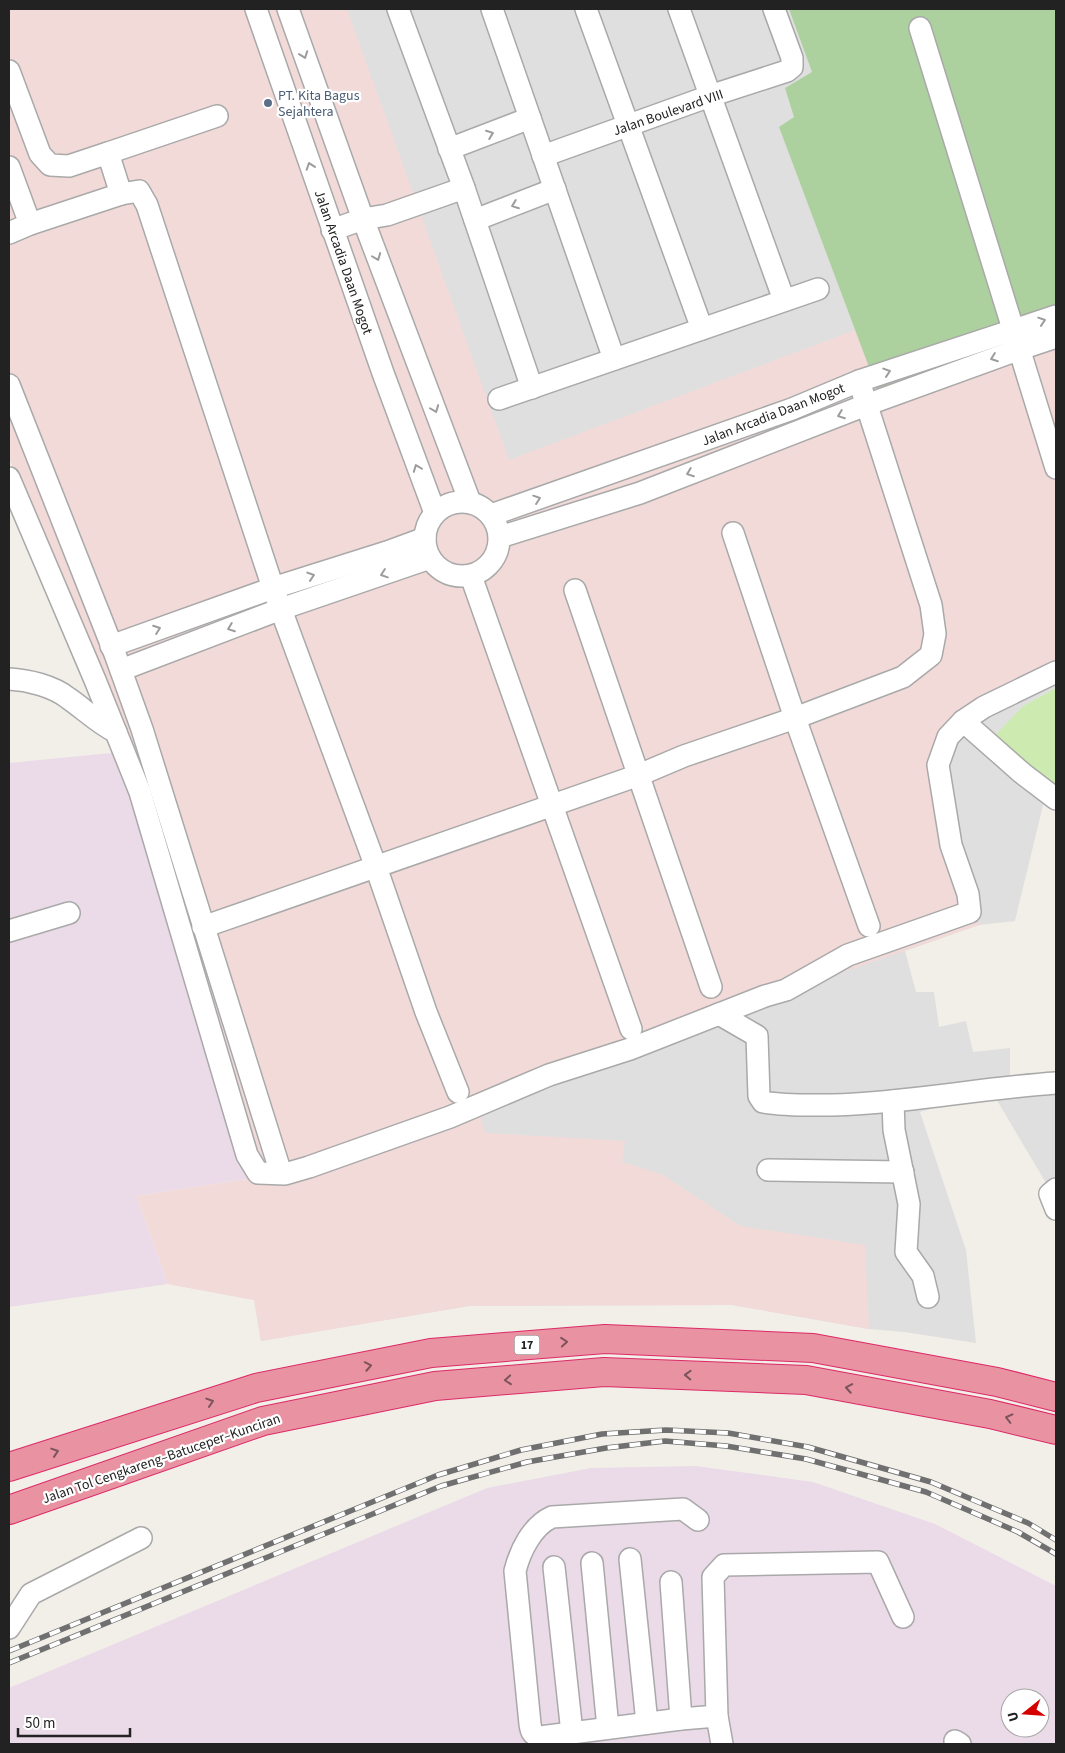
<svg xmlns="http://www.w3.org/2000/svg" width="1065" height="1753" font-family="'Source Sans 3',sans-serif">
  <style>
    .residential { fill: #e0dfdf }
    .commercial { fill: #f2dad9 }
    .industrial { fill: #ebdbe8; fill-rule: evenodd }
    .grass { fill: #cdebb0 }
    .forest { fill: #add19e }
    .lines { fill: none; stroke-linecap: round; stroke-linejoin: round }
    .minor-casing { stroke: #a9a9a9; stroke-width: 24 }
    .highway-casing { stroke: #dc2a67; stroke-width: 30 }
    .minor { stroke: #fff; stroke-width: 21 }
    .highway { stroke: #e892a2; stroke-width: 28 }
    .rail-casing { stroke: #707070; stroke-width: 5.5 }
    .rail { stroke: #fff; stroke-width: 4; stroke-dasharray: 11; stroke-linecap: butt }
    .oneway { stroke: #9c9c9c }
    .oneway2 { stroke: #7b545c }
    .service-dot { fill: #5c6f8a; stroke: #fff; stroke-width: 2 }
    .labels { text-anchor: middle; stroke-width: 4.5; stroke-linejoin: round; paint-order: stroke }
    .shield { fill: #fff; stroke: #646464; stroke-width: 1 }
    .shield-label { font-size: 12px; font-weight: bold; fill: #222 }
    .service-label { font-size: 14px; fill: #4e5e75; stroke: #fff; text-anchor: start }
    .street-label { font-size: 14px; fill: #222; stroke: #fff }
  </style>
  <rect width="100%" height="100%" fill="#f2efe9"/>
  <polygon class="residential" points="9,9 1056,9 1056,688 1023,706 1045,797 1015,921 979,925 905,951 916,992 934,992 939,1027 966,1021 973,1052 1010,1048 1010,1078 1056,1074 1056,1206 1049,1188 992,1092 920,1112 966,1250 976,1343 904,1332 869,1329 732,1305 469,1306 261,1341 254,1300 168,1284 265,1176 131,751 9,458"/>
  <polygon class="commercial" points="9,9 347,9 509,460 855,330 884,407 1056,344 1056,660 995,692 951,739 952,838 979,925 672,1031 477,1105 485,1133 625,1141 622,1162 663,1175 740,1226 865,1245 869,1329 732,1305 469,1306 261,1341 254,1300 168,1284 136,1196 265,1176 131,751 9,458"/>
  <g class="industrial">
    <polygon points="131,751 200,951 265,1176 136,1196 168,1284 9,1307 9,763"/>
    <path d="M696 1466 813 1482 935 1524 1056 1586V1744H9V1688L487 1488 591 1468ZM1010 1698H1040V1728H1010Z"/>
  </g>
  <polygon class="grass" points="1056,688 1056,803 987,744 1023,706"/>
  <polygon class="forest" points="789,9 1056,9 1056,344 884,407 779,127 794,117 785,88 812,72"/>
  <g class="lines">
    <g class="minor-casing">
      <g id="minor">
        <polyline points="256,9 383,373 435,513"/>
        <polyline points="288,9 363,219 470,502"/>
        <polyline points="398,9 464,188 532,388"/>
        <polyline points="492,9 614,359"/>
        <polyline points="586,9 702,329"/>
        <polyline points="679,9 784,300"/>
        <polyline points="920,28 1056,468"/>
        <polyline points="9,71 40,154 50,165 69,166 108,153 121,194"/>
        <polyline points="449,149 530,118"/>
        <polyline points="108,153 217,116"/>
        <polyline points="543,156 710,96 787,71 792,67 792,58 774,9"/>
        <polyline points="9,167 30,224"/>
        <polyline points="475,220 555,189"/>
        <polyline points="332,230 363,219 387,215 464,188"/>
        <polyline points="9,233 30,224 121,194 139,191 147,205 273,588 376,867 426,1012 458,1092"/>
        <polyline points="9,385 115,654 142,729 279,1167"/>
        <polyline points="499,399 818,289"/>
        <polyline points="9,478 95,680 140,792 247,1155 258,1173 285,1174 309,1167 450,1117 549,1075 630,1049 765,996 786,990 848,955 970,912 968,894 951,845 938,765 948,737 963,721 984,707 1056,672"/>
        <circle cx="462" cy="539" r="37"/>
        <polyline points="491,515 792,409 859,381 1056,316"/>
        <polyline points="733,533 795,718 869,926"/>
        <polyline points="500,537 640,493 866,405 1020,349 1056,337"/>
        <polyline points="471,576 631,1029"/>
        <polyline points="575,590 711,987"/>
        <polyline points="111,646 273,588 387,552 425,538"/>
        <polyline points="121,670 281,609 430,558"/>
        <path d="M9 679C28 680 53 686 68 698 84 709 98 723 116 732"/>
        <polyline points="963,721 1022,773 1056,799"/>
        <polyline points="203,927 639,775 684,756 795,718 903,677 931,655 935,634 931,605 859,381"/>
        <polyline points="9,931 69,913"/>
        <path d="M719 1014 757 1036 759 1096 763 1102C787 1106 809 1105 832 1105 907 1103 981 1088 1056 1083"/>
        <polyline points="893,1101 894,1130 909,1204 906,1252 923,1276 928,1297"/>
        <polyline points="768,1170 903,1172"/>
        <polyline points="1056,1189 1050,1194 1056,1209"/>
        <path d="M698 1520 683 1509 552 1517C532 1526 520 1551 515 1571L530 1724C531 1731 532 1735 540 1737L681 1719 717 1716"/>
        <polyline points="630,1559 647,1723"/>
        <polyline points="592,1563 608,1728"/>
        <polyline points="554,1567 572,1733"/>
        <polyline points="671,1582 681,1719"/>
        <polyline points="9,1628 31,1594 141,1538"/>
        <polyline points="955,1741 960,1744"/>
        <polyline points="722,1744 717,1716 713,1577 724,1565 878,1562 903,1617"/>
      </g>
    </g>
    <g class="highway-casing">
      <g id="highway">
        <polyline points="9,1467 256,1388 431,1353 605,1339 813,1348 997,1382 1056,1397"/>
        <polyline points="9,1510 263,1421 435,1386 604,1372 806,1380 990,1414 1056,1430"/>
      </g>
    </g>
    <use href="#minor" class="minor"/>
    <use href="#highway" class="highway"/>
    <g class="rail-casing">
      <g id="rail">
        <polyline points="9,1651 438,1475 521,1450 602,1434 666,1430 728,1433 808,1447 931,1482 1028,1523 1056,1540"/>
        <polyline points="9,1663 441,1486 527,1462 606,1448 665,1441 726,1446 806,1459 926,1492 1018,1532 1056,1554"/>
      </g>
    </g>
    <use href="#rail" class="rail"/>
  </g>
  <defs><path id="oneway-chevron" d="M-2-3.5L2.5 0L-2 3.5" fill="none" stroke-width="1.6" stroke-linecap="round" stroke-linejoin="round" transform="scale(1.25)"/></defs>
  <g class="oneway">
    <use href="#oneway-chevron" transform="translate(304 55) rotate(70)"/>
    <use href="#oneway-chevron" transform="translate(490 134) rotate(-21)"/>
    <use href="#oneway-chevron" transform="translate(310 166) rotate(-109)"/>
    <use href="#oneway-chevron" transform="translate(515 205) rotate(159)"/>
    <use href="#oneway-chevron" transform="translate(377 257) rotate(69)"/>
    <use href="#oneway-chevron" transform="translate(1042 321) rotate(-18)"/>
    <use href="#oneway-chevron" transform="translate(994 358) rotate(160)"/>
    <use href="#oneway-chevron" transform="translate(887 372) rotate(-18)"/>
    <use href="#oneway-chevron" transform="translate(435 409) rotate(69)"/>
    <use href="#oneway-chevron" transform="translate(841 415) rotate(159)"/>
    <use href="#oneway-chevron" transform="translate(417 468) rotate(-111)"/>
    <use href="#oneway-chevron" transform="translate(690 473) rotate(159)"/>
    <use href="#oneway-chevron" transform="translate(537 499) rotate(-19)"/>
    <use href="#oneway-chevron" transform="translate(384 574) rotate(161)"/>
    <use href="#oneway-chevron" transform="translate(311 576) rotate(-18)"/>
    <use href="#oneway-chevron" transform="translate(231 628) rotate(159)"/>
    <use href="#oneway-chevron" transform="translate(157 629) rotate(-20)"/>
  </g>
  <g class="oneway2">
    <use href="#oneway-chevron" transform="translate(564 1342) rotate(-5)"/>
    <use href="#oneway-chevron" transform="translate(368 1366) rotate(-11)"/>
    <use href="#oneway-chevron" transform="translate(688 1375) rotate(-178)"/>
    <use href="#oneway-chevron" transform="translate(508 1380) rotate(175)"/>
    <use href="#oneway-chevron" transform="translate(849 1388) rotate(-170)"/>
    <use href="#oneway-chevron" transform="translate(210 1402) rotate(-18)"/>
    <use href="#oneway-chevron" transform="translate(1009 1418) rotate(-166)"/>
    <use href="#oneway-chevron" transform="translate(55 1452) rotate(-18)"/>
  </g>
  <circle class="service-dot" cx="268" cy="103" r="5"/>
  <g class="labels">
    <rect class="shield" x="514.5" y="1335.5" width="25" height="19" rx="4"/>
    <g class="shield-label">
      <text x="527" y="1349">17</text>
    </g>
    <g class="service-label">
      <text x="278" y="100">PT. Kita Bagus<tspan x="278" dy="16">Sejahtera</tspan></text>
    </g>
    <g class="street-label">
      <text transform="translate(668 112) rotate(-19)" y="5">Jalan Boulevard VIII</text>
      <text transform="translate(344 262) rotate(71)" y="5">Jalan Arcadia Daan Mogot</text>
      <text transform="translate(773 414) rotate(-21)" y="5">Jalan Arcadia Daan Mogot</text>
      <text transform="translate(161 1458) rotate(-19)" y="5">Jalan Tol Cengkareng–Batuceper–Kunciran</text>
    </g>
  </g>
  <rect width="1065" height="1753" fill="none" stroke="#222222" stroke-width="20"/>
  <g transform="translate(1025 1713) rotate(253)"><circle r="24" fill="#ffffff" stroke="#a7a7a7"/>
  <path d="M0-4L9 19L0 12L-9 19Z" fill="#d40000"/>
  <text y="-8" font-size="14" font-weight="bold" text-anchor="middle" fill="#222222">U</text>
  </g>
  <path d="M18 1728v8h112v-8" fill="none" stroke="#222222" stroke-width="2.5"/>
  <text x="25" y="1728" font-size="15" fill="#222222" stroke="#ffffff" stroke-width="4" paint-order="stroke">50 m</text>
</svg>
